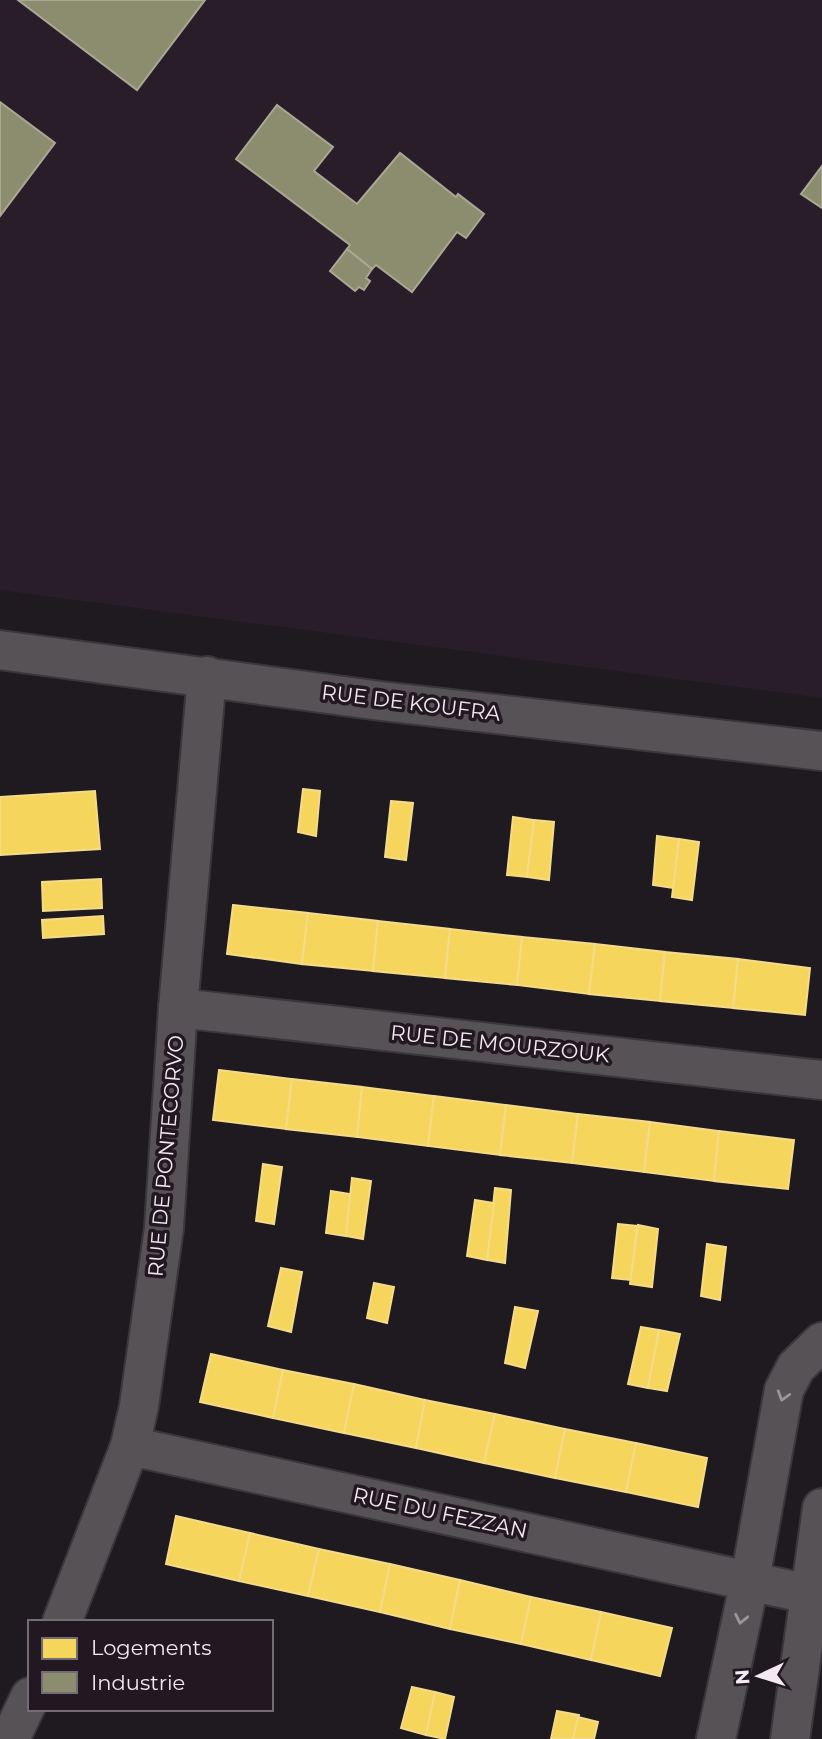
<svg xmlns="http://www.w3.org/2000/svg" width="822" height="1739" font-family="Montserrat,sans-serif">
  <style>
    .built { fill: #291d2a }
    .homes { fill: #f6d55c; stroke: #f4db89; stroke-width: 2 }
    .industry { fill: #8c8c6e; stroke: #aaa895; stroke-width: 2 }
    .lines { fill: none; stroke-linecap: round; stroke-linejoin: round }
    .street-casing { stroke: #3a363b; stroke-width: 42 }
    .street { stroke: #565256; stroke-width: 38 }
    .oneway { stroke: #9c969c }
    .labels { text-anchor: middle; stroke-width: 7; stroke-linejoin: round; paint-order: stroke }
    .street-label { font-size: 21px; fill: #f1eaf1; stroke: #211821 }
  </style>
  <rect width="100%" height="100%" fill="#1f1a1f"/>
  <polygon class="built" points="0,0 822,0 822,698 0,590"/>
  <g class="homes">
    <polygon points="303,789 320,791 316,836 298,832"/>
    <polygon points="95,791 100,849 0,855 0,797"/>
    <polygon points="391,801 413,803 406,860 385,857"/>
    <polygon points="513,817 534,820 527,877 507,875"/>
    <polygon points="534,820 554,822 549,880 527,877"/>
    <polygon points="657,836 679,839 674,888 653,885"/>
    <polygon points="679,839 699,842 692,900 672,897"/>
    <polygon points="101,879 102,908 43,911 42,882"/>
    <polygon points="233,905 308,913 302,964 227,954"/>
    <polygon points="308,913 378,921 373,971 302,964"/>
    <polygon points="103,916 104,934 43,938 42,920"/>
    <polygon points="378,921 450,929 445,978 373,971"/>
    <polygon points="450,929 522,937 517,985 445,978"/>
    <polygon points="522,937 595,944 589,994 517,985"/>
    <polygon points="595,944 665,952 660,1001 589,994"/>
    <polygon points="665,952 738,959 733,1008 660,1001"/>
    <polygon points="738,959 810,968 805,1015 733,1008"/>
    <polygon points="219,1070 292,1079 286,1129 213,1120"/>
    <polygon points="292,1079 362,1087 357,1137 286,1129"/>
    <polygon points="362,1087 434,1096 428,1146 357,1137"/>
    <polygon points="434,1096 506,1105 500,1155 428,1146"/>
    <polygon points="506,1105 578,1114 572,1163 500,1155"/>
    <polygon points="578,1114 650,1122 644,1172 572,1163"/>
    <polygon points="650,1122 719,1131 714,1181 644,1172"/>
    <polygon points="719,1131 794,1140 788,1189 714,1181"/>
    <polygon points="263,1164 282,1167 274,1224 256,1221"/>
    <polygon points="352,1178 371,1181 363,1239 346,1236"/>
    <polygon points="495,1188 511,1190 505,1263 487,1260"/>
    <polygon points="331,1191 350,1194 346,1236 326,1233"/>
    <polygon points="475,1200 494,1203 487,1260 467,1256"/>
    <polygon points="618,1224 637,1226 631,1280 612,1278"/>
    <polygon points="638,1225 658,1229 652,1287 630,1284"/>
    <polygon points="707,1244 726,1247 720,1300 701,1296"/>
    <polygon points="281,1268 302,1272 291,1332 268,1326"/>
    <polygon points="374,1283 394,1287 387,1323 367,1318"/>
    <polygon points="515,1307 538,1311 525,1368 505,1363"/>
    <polygon points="641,1327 659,1330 648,1388 628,1384"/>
    <polygon points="659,1330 680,1334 667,1391 648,1388"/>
    <polygon points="211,1354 283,1370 273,1418 200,1402"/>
    <polygon points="283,1370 354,1384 344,1433 273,1418"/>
    <polygon points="354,1384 425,1400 416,1448 344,1433"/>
    <polygon points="425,1400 495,1414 484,1463 416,1448"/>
    <polygon points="495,1414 565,1429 555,1478 484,1463"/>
    <polygon points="565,1429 636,1443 626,1492 555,1478"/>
    <polygon points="636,1443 707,1458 698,1507 626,1492"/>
    <polygon points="176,1516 250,1533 239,1581 166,1564"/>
    <polygon points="250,1533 319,1549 308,1596 239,1581"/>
    <polygon points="319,1549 390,1564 380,1612 308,1596"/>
    <polygon points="390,1564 460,1580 450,1629 380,1612"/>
    <polygon points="460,1580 531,1597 521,1644 450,1629"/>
    <polygon points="531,1597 601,1612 591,1660 521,1644"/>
    <polygon points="601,1612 672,1628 660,1676 591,1660"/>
    <polygon points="412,1687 435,1692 426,1735 401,1728"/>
    <polygon points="435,1692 454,1697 445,1739 426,1735"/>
    <polygon points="557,1711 579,1715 573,1739 551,1739"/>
    <polygon points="578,1717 598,1722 594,1739 573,1739"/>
  </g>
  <g class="industry">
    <polygon points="18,0 205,0 137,90"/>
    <polygon points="0,102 55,143 0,216"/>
    <polygon points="277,105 333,147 314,171 357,204 400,153 456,197 458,194 484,214 466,238 457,232 412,292 376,265 372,269 347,249 350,245 236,159"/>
    <polygon points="822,166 822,208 801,194"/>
    <polygon points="347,249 372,269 366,278 370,281 364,290 359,287 355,291 330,271"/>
  </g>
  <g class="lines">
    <g class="street-casing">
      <g id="street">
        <polyline points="0,650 381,701 822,751"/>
        <polyline points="178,1008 822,1080"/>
        <polyline points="130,1446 822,1597"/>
        <polyline points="62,1622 130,1446 139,1406 164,1228 178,1008 207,676"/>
        <polyline points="10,1739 30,1697"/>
        <polyline points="716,1739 750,1580 784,1390 796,1367 822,1342"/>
        <polyline points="790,1739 822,1508"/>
      </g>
    </g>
    <use href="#street" class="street"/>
  </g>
  <defs><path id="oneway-chevron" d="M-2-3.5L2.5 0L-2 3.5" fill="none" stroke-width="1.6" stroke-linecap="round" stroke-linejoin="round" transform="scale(1.75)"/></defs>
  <g class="oneway">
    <use href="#oneway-chevron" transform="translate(783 1396) rotate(107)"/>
    <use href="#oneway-chevron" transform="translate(741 1619) rotate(102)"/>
  </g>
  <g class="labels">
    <g class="street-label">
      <text transform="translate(411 703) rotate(7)" y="7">RUE DE KOUFRA</text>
      <text transform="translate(500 1044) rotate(6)" y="7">RUE DE MOURZOUK</text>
      <text transform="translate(166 1156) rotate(-85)" y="7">RUE DE PONTECORVO</text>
      <text transform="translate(440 1513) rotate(12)" y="7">RUE DU FEZZAN</text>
    </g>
  </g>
  <rect x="28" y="1620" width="245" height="91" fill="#211821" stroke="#746c74" stroke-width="2"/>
  <rect x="42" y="1638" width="35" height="21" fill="#f6d55c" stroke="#746c74" stroke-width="2"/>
  <text x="91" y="1655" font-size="21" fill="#f1eaf1">Logements</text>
  <rect x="42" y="1672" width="35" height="21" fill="#8c8c6e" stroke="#746c74" stroke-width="2"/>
  <text x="91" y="1690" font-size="21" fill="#f1eaf1">Industrie</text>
  <g transform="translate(759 1676) rotate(266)" stroke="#211821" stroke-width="5" paint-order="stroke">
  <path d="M0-5L12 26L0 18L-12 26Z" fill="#f1eaf1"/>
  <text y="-10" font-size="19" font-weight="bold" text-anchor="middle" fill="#f1eaf1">N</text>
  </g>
</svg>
